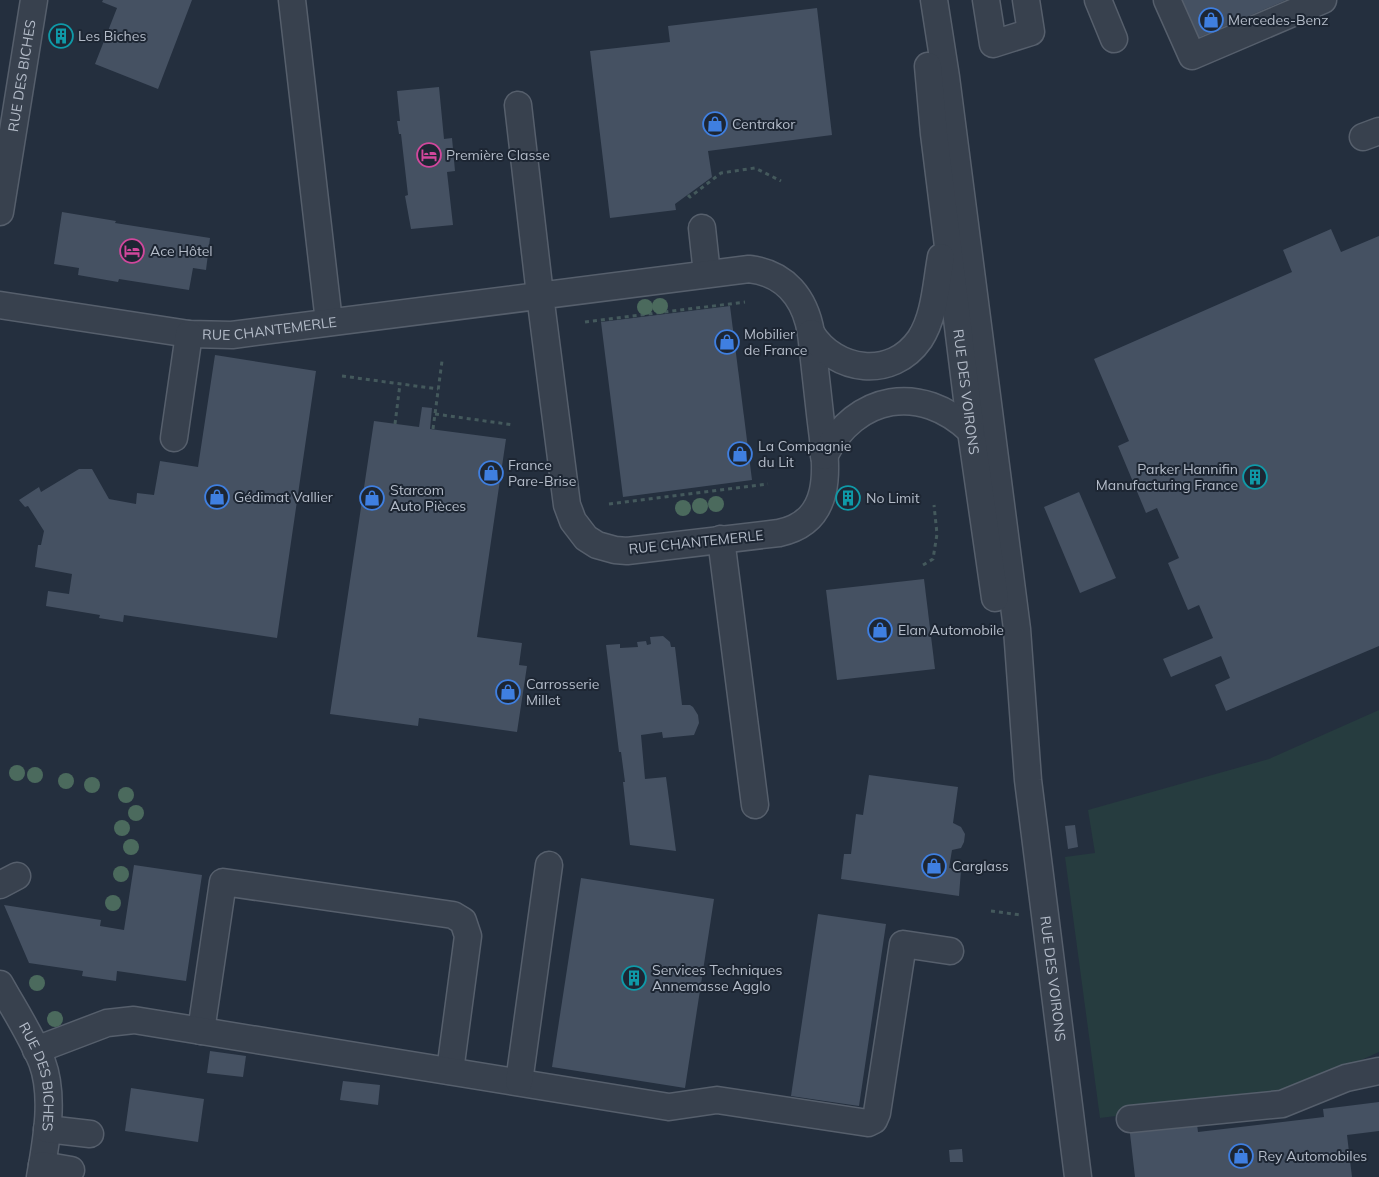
<svg xmlns="http://www.w3.org/2000/svg" width="1379" height="1177" font-family="Mulish,sans-serif">
  <style>
    .green { fill: #263c3f }
    .building { fill: #455162 }
    .lines { fill: none; stroke-linecap: round; stroke-linejoin: round }
    .minor-casing { stroke: #565f6c; stroke-width: 29 }
    .path { stroke: #44595c; stroke-width: 3; stroke-dasharray: 4 4; stroke-linecap: butt }
    .minor { stroke: #38414e; stroke-width: 26 }
    .tree { fill: #4b6a5d }
    .labels { text-anchor: middle; stroke-width: 4; stroke-linejoin: round; paint-order: stroke }
    .poi-label { font-size: 14px; fill: #b4bcc9; stroke: #1d2633; text-anchor: start }
    .street-label { font-size: 14px; fill: #b4bcc9; stroke: #1d2633 }
  </style>
  <rect width="100%" height="100%" fill="#242f3e"/>
  <polygon class="green" points="1379,710 1379,1052 1283,1095 1100,1118 1065,857 1095,853 1088,810 1269,759"/>
  <g class="building">
    <polygon points="103,0 192,0 158,89 95,64 117,8 102,2"/>
    <polygon points="1175,0 1286,0 1193,40"/>
    <polygon points="817,8 832,135 708,151 712,177 675,204 676,210 610,218 590,51 670,42 668,26"/>
    <polygon points="58,27 67,28 64,45 55,44"/>
    <polygon points="439,87 444,139 452,138 455,171 447,172 453,225 411,229 405,196 408,195 401,134 399,134 397,121 400,121 397,91"/>
    <polygon points="62,212 116,221 115,223 210,238 206,270 193,268 189,290 119,279 118,282 78,275 79,268 54,264"/>
    <polygon points="1331,229 1341,252 1379,236 1379,646 1226,711 1215,685 1230,678 1221,656 1171,677 1163,659 1213,638 1199,605 1188,610 1168,563 1179,558 1157,508 1146,513 1118,446 1129,441 1094,359 1292,272 1283,250"/>
    <polygon points="730,306 752,480 623,497 601,322"/>
    <polygon points="215,355 316,371 277,638 124,615 123,622 99,618 100,615 46,606 48,591 69,594 72,574 35,567 38,545 41,545 44,531 28,506 25,507 19,500 39,487 41,492 79,469 92,469 109,499 136,504 137,493 154,495 160,461 198,467"/>
    <polygon points="422,407 432,408 430,429 506,439 477,637 522,643 519,665 527,666 517,732 419,718 418,726 330,714 374,421 419,427"/>
    <polygon points="853,486 855,509 843,510 840,488"/>
    <polygon points="1079,492 1116,578 1080,593 1044,507"/>
    <polygon points="924,579 935,669 837,680 826,590"/>
    <polygon points="663,636 670,642 671,647 675,647 682,705 690,705 693,707 698,715 699,723 694,735 663,738 662,732 641,735 645,779 666,777 676,851 630,845 623,782 625,782 621,752 619,752 606,645 620,644 620,648 638,647 637,642 646,641 647,645 651,644 650,637"/>
    <polygon points="869,775 958,787 953,823 961,827 965,834 964,842 961,848 952,850 949,868 961,870 959,896 841,879 844,854 851,854 856,814 863,815"/>
    <polygon points="1075,825 1078,847 1068,849 1065,826"/>
    <polygon points="134,865 202,875 186,981 117,971 116,981 82,976 83,971 29,963 4,905 101,920 100,926 124,930"/>
    <polygon points="581,878 714,899 685,1088 552,1067"/>
    <polygon points="818,914 886,924 859,1106 791,1096"/>
    <polygon points="210,1051 246,1056 243,1077 207,1073"/>
    <polygon points="343,1081 380,1085 378,1105 340,1100"/>
    <polygon points="131,1088 204,1099 198,1142 125,1131"/>
    <polygon points="1379,1102 1379,1131 1347,1135 1352,1177 1135,1177 1129,1125 1196,1117 1198,1132 1324,1117 1323,1109"/>
    <polygon points="962,1149 963,1162 950,1162 949,1150"/>
  </g>
  <g class="lines">
    <g class="minor-casing">
      <g id="minor">
        <polyline points="292,0 329,322"/>
        <path id="s1" d="M934 0 946 77 1017 629 1028 780 1078 1177"/>
        <polyline points="986,0 993,44 1031,32 1026,0"/>
        <polyline points="1098,0 1114,39"/>
        <polyline points="1167,0 1192,56 1323,0"/>
        <path id="s2" d="M928 66 934 134 971 431 995 598"/>
        <polyline points="1363,137 1379,131"/>
        <path id="s3" d="M0 212 34 0"/>
        <polyline points="702,228 707,274"/>
        <path id="s4" d="M0 305 189 334 232 335 749 269C785 273 805 298 811 333 814 360 817 387 820 414 825 459 839 520 779 533L627 551 615 550 597 545 586 538 573 521 567 505 540 295 518 105"/>
        <path d="M811 333C835 372 892 380 920 339 935 316 936 284 941 257"/>
        <polyline points="174,438 189,334"/>
        <path d="M824 456C856 394 921 383 971 431"/>
        <polyline points="721,539 755,805"/>
        <polyline points="0,885 17,876"/>
        <path id="s5" d="M0 984C14 1009 31 1035 42 1062 55 1097 46 1142 40 1177"/>
        <polyline points="201,1031 223,882 453,915 463,921 468,936 450,1071"/>
        <polyline points="36,1050 107,1023 134,1020 669,1107 717,1100 868,1123 874,1120 877,1113 903,944 950,951"/>
        <polyline points="519,1082 549,865"/>
        <polyline points="1130,1119 1282,1104 1346,1078 1379,1071"/>
        <polyline points="47,1129 90,1134"/>
        <polyline points="42,1165 71,1170"/>
      </g>
    </g>
    <g class="path">
      <polyline points="688,195 690,197 721,173 755,168 781,181"/>
      <polyline points="585,322 745,302"/>
      <polyline points="342,376 438,389"/>
      <polyline points="435,414 514,425"/>
      <polyline points="395,424 400,384"/>
      <polyline points="433,429 442,361"/>
      <polyline points="609,504 768,484"/>
      <polyline points="923,565 933,559 937,534 934,505"/>
      <polyline points="991,911 1021,915"/>
    </g>
    <use href="#minor" class="minor"/>
  </g>
  <g class="tree">
    <circle cx="660" cy="306" r="8"/>
    <circle cx="645" cy="307" r="8"/>
    <circle cx="716" cy="504" r="8"/>
    <circle cx="700" cy="506" r="8"/>
    <circle cx="683" cy="508" r="8"/>
    <circle cx="17" cy="773" r="8"/>
    <circle cx="35" cy="775" r="8"/>
    <circle cx="66" cy="781" r="8"/>
    <circle cx="92" cy="785" r="8"/>
    <circle cx="126" cy="795" r="8"/>
    <circle cx="136" cy="813" r="8"/>
    <circle cx="122" cy="828" r="8"/>
    <circle cx="131" cy="847" r="8"/>
    <circle cx="121" cy="874" r="8"/>
    <circle cx="113" cy="903" r="8"/>
    <circle cx="37" cy="983" r="8"/>
    <circle cx="55" cy="1019" r="8"/>
  </g>
  <defs>
    <g id="shop-ring" transform="scale(1.25)"><circle r="9.5" fill="#1d2633" stroke="#3f7fe0" stroke-width="1.5"/><path d="M-5-2.5h2.3a2.7 3.5 0 0 1 5.4 0H5L5.5 6h-11ZM-1.5-2.5h3a1.5 2.3 0 0 0-3 0Z" fill="#3f7fe0"/></g>
    <g id="building-ring" transform="scale(1.25)"><circle r="9.5" fill="#1d2633" stroke="#0f9aa8" stroke-width="1.5"/><path d="M-4-6H4V6H1V3H-1V6H-4ZM-2.5-4.3h1.7v1.8h-1.7ZM.8-4.3h1.7v1.8H.8ZM-2.5-1h1.7V.8h-1.7ZM.8-1h1.7V.8H.8Z" fill="#0f9aa8"/></g>
    <g id="hotel-ring" transform="scale(1.25)"><circle r="9.5" fill="#1d2633" stroke="#d1479c" stroke-width="1.5"/><path d="M-6-4.5h1.5V1H6V5H4.5V3h-9V5H-6ZM-4 0a1.8 1.8 0 1 1 3.6 0ZM.5 0V-2.5h3Q6-2.5 6 0Z" fill="#d1479c"/></g>
  </defs>
  <g fill-rule="evenodd">
    <use href="#shop-ring" x="1211" y="20"/>
    <use href="#building-ring" x="61" y="36"/>
    <use href="#shop-ring" x="715" y="124"/>
    <use href="#hotel-ring" x="429" y="155"/>
    <use href="#hotel-ring" x="132" y="251"/>
    <use href="#shop-ring" x="727" y="342"/>
    <use href="#shop-ring" x="740" y="454"/>
    <use href="#shop-ring" x="491" y="473"/>
    <use href="#building-ring" x="1255" y="477"/>
    <use href="#shop-ring" x="217" y="497"/>
    <use href="#shop-ring" x="372" y="498"/>
    <use href="#building-ring" x="848" y="498"/>
    <use href="#shop-ring" x="880" y="630"/>
    <use href="#shop-ring" x="508" y="692"/>
    <use href="#shop-ring" x="934" y="866"/>
    <use href="#building-ring" x="634" y="978"/>
    <use href="#shop-ring" x="1241" y="1156"/>
  </g>
  <g class="labels">
    <g class="poi-label">
      <text x="1228" y="25">Mercedes-Benz</text>
      <text x="78" y="41">Les Biches</text>
      <text x="732" y="129">Centrakor</text>
      <text x="446" y="160">Première Classe</text>
      <text x="150" y="256">Ace Hôtel</text>
      <text x="744" y="339">Mobilier<tspan x="744" dy="16">de France</tspan></text>
      <text x="758" y="451">La Compagnie<tspan x="758" dy="16">du Lit</tspan></text>
      <text x="508" y="470">France<tspan x="508" dy="16">Pare-Brise</tspan></text>
      <text x="1238" y="474" text-anchor="end">Parker Hannifin<tspan x="1238" dy="16">Manufacturing France</tspan></text>
      <text x="390" y="495">Starcom<tspan x="390" dy="16">Auto Pièces</tspan></text>
      <text x="234" y="502">Gédimat Vallier</text>
      <text x="866" y="503">No Limit</text>
      <text x="898" y="635">Elan Automobile</text>
      <text x="526" y="689">Carrosserie<tspan x="526" dy="16">Millet</tspan></text>
      <text x="952" y="871">Carglass</text>
      <text x="652" y="975">Services Techniques<tspan x="652" dy="16">Annemasse Agglo</tspan></text>
      <text x="1258" y="1161">Rey Automobiles</text>
    </g>
    <g class="street-label">
      <text dy="5" stroke="none"><textPath href="#s3" startOffset="138">RUE DES BICHES</textPath></text>
      <text dy="5" stroke="none"><textPath href="#s4" startOffset="272">RUE CHANTEMERLE</textPath></text>
      <text dy="5" stroke="none"><textPath href="#s2" startOffset="328">RUE DES VOIRONS</textPath></text>
      <text transform="translate(696 542) rotate(-6)" y="5">RUE CHANTEMERLE</text>
      <text dy="5" stroke="none"><textPath href="#s1" startOffset="986">RUE DES VOIRONS</textPath></text>
      <text dy="5" stroke="none"><textPath href="#s5" startOffset="102">RUE DES BICHES</textPath></text>
    </g>
  </g>
</svg>
